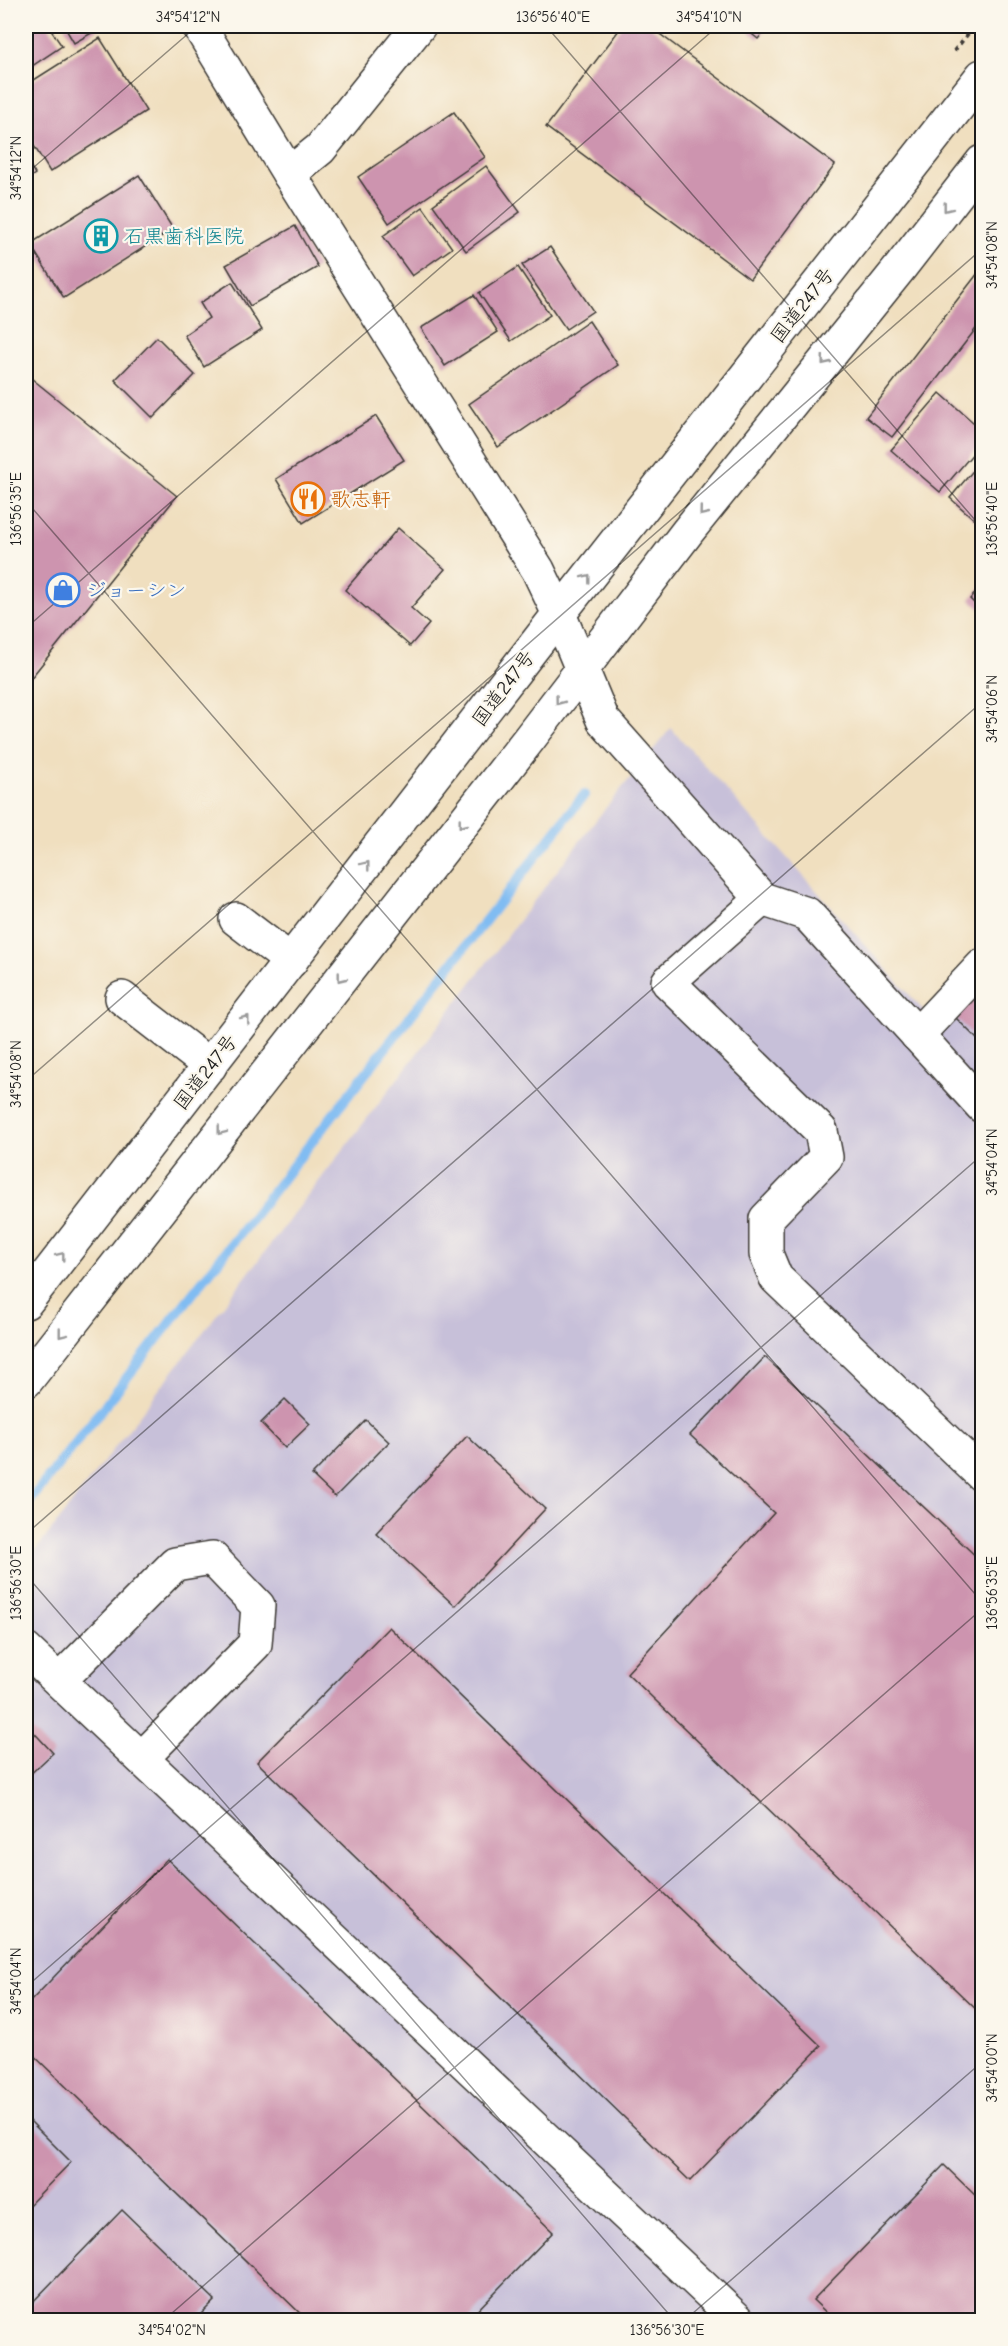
<svg xmlns="http://www.w3.org/2000/svg" width="1008" height="2346" font-family="'Comic Neue','Klee One',sans-serif">
  <style>
    .industrial { fill: #c7c0d9 }
    .lines { fill: none; stroke-linecap: round; stroke-linejoin: round }
    .stream { stroke: #80bcf2; stroke-width: 10 }
    .building { fill: #cd94af }
    .minor-casing { stroke: #3c3934; stroke-width: 36 }
    .highway-casing { stroke: #3c3934; stroke-width: 36 }
    .path { stroke: #3c3934; stroke-width: 4; stroke-dasharray: 4.5 4.5; stroke-linecap: butt }
    .minor { stroke: #fff; stroke-width: 33 }
    .highway { stroke: #fff; stroke-width: 33 }
    .oneway { stroke: #999 }
    .ticks { fill: none; stroke: #1c1c1c; stroke-width: 1.5; stroke-opacity: 0.45 }
    .labels { text-anchor: middle; stroke-width: 4.5; stroke-linejoin: round; paint-order: stroke }
    .culture-label { font-size: 20px; fill: #0d838f; stroke: #fbf7ec; text-anchor: start }
    .street-label { font-size: 20px; fill: #1c1c1c; stroke: #fbf7ec }
    .food-label { font-size: 20px; fill: #c56008; stroke: #fbf7ec; text-anchor: start }
    .shop-label { font-size: 20px; fill: #366cbe; stroke: #fbf7ec; text-anchor: start }
    .neatline { fill: none; stroke: #1c1c1c; stroke-width: 2 }
    .ticks-label { font-size: 15px; text-anchor: middle; fill: #1c1c1c }
  </style>
  <rect width="100%" height="100%" fill="#fbf7ec"/>
  <filter id="ink" filterUnits="userSpaceOnUse"><feTurbulence type="fractalNoise" baseFrequency=".0167" numOctaves="2"/><feDisplacementMap in="SourceGraphic" scale="12" xChannelSelector="R" yChannelSelector="G"/><feConvolveMatrix kernelMatrix="1 2 1 2 8 2 1 2 1" color-interpolation-filters="sRGB"/></filter>
  <filter id="wash" filterUnits="userSpaceOnUse"><feTurbulence type="fractalNoise" baseFrequency=".008" numOctaves="4" result="noise"/><feDisplacementMap in="SourceGraphic" scale="24" xChannelSelector="R" yChannelSelector="G"/><feGaussianBlur stdDeviation="1.35" result="paint"/><feColorMatrix in="noise" values="0 0 0 0 0 0 0 0 0 0 0 0 0 0 0 0 0 1.4 0 .05"/><feComposite in="paint" operator="in"/></filter>
  <g filter="url(#wash)">
    <rect width="100%" height="100%" fill="#f0dfbf"/>
    <polygon class="industrial" points="671,728 925,1012 982,951 982,2320 26,2320 26,1563 600,815"/>
    <g class="lines">
      <polyline class="stream" points="26,1506 584,795"/>
    </g>
    <g id="blocks">
      <g class="building">
        <polygon points="26,26 48,26 62,46 26,70"/>
        <polygon points="64,26 104,26 74,43"/>
        <polygon points="622,26 649,26 835,165 750,279 546,127"/>
        <polygon points="742,26 769,26 758,39"/>
        <polygon points="100,38 146,111 50,172 26,133 26,85"/>
        <polygon points="454,112 485,157 389,223 358,177"/>
        <polygon points="26,159 35,174 26,180"/>
        <polygon points="486,166 520,212 466,251 433,205"/>
        <polygon points="139,175 173,229 64,298 30,244"/>
        <polygon points="423,207 452,248 412,276 383,236"/>
        <polygon points="295,226 318,267 250,306 226,265"/>
        <polygon points="550,247 593,311 566,329 522,265"/>
        <polygon points="518,267 550,315 511,341 479,293"/>
        <polygon points="982,268 982,321 892,437 866,417"/>
        <polygon points="232,282 262,330 204,367 184,335 209,318 200,303"/>
        <polygon points="474,295 498,332 445,366 421,328"/>
        <polygon points="589,321 618,365 498,447 469,404"/>
        <polygon points="157,337 195,375 153,418 115,380"/>
        <polygon points="26,374 177,496 26,684"/>
        <polygon points="940,393 982,430 982,443 940,492 891,450"/>
        <polygon points="376,416 404,460 303,523 276,479"/>
        <polygon points="982,460 982,526 950,498"/>
        <polygon points="398,528 445,569 411,608 429,624 410,646 345,590"/>
        <polygon points="982,586 982,611 970,599"/>
        <polygon points="982,980 982,1044 951,1013"/>
        <polygon points="765,1357 982,1562 982,2015 627,1673 774,1513 690,1435"/>
        <polygon points="285,1399 310,1424 285,1448 261,1423"/>
        <polygon points="366,1420 389,1442 335,1497 312,1475"/>
        <polygon points="467,1436 545,1509 455,1606 376,1533"/>
        <polygon points="389,1627 821,2046 690,2181 257,1762"/>
        <polygon points="26,1724 53,1753 26,1778"/>
        <polygon points="167,1859 553,2232 468,2320 307,2320 26,2048 26,2006"/>
        <polygon points="26,2117 71,2162 26,2208"/>
        <polygon points="944,2165 982,2202 982,2320 834,2320 813,2300"/>
        <polygon points="122,2210 215,2300 195,2320 26,2320 26,2309"/>
      </g>
    </g>
  </g>
  <g filter="url(#ink)">
    <use href="#blocks" fill-opacity="0" stroke="#3c3934" stroke-width="1.5"/>
    <g class="lines">
      <g class="minor-casing">
        <g id="minor">
          <polyline points="199,26 289,174 538,570 559,614 603,720 762,899 807,914 982,1106"/>
          <polyline points="289,174 320,149 419,26"/>
          <polyline points="762,899 668,982 821,1131 826,1157 766,1219 766,1254 776,1278 982,1475"/>
          <polyline points="236,919 291,961"/>
          <polyline points="122,998 210,1066"/>
          <polyline points="917,1035 982,966"/>
          <polyline points="26,1650 738,2320"/>
          <polyline points="60,1680 175,1564 212,1558 258,1606 255,1644 142,1758"/>
        </g>
      </g>
      <g class="highway-casing">
        <g id="highway">
          <polyline points="26,1302 559,614 982,76"/>
          <polyline points="26,1381 529,739 688,531 899,269 982,162"/>
        </g>
      </g>
      <polyline class="path" points="954,51 974,26"/>
      <use href="#minor" class="minor"/>
      <use href="#highway" class="highway"/>
    </g>
    <defs><path id="oneway-chevron" d="M-2-3.5L2.5 0L-2 3.5" fill="none" stroke-width="1.6" stroke-linecap="round" stroke-linejoin="round" transform="scale(1.5)"/></defs>
    <g class="oneway">
      <use href="#oneway-chevron" transform="translate(947 208) rotate(128)"/>
      <use href="#oneway-chevron" transform="translate(825 361) rotate(129)"/>
      <use href="#oneway-chevron" transform="translate(703 512) rotate(129)"/>
      <use href="#oneway-chevron" transform="translate(587 578) rotate(-52)"/>
      <use href="#oneway-chevron" transform="translate(559 701) rotate(127)"/>
      <use href="#oneway-chevron" transform="translate(462 824) rotate(128)"/>
      <use href="#oneway-chevron" transform="translate(366 865) rotate(-52)"/>
      <use href="#oneway-chevron" transform="translate(341 978) rotate(128)"/>
      <use href="#oneway-chevron" transform="translate(246 1019) rotate(-52)"/>
      <use href="#oneway-chevron" transform="translate(221 1131) rotate(128)"/>
      <use href="#oneway-chevron" transform="translate(61 1256) rotate(-52)"/>
      <use href="#oneway-chevron" transform="translate(62 1334) rotate(128)"/>
    </g>
  </g>
  <path class="ticks" d="M546 26 982 528M26 174 197 26M26 501 982 1602M26 628 718 26M26 1081 982 249M26 1534 982 702M26 1575 674 2320M26 1987 982 1155M164 2320 982 1609M685 2320 982 2062"/>
  <defs>
    <g id="building-ring" transform="scale(1.725)"><circle r="9.5" fill="#fbf7ec" stroke="#0f9aa8" stroke-width="1.5"/><path d="M-4-6H4V6H1V3H-1V6H-4ZM-2.5-4.3h1.7v1.8h-1.7ZM.8-4.3h1.7v1.8H.8ZM-2.5-1h1.7V.8h-1.7ZM.8-1h1.7V.8H.8Z" fill="#0f9aa8"/></g>
    <g id="restaurant-ring" transform="scale(1.725)"><circle r="9.5" fill="#fbf7ec" stroke="#e8710a" stroke-width="1.5"/><path d="M-5-6h1v4h1v-4h1v4h1v-4h1v5L-1.5 .5V6h-2V.5L-5-1ZM5-6V6H3V1.5H1.5Q1.5-4 5-6Z" fill="#e8710a"/></g>
    <g id="shop-ring" transform="scale(1.725)"><circle r="9.5" fill="#fbf7ec" stroke="#3f7fe0" stroke-width="1.5"/><path d="M-5-2.5h2.3a2.7 3.5 0 0 1 5.4 0H5L5.5 6h-11ZM-1.5-2.5h3a1.5 2.3 0 0 0-3 0Z" fill="#3f7fe0"/></g>
  </defs>
  <g fill-rule="evenodd">
    <use href="#building-ring" x="101" y="236"/>
    <use href="#restaurant-ring" x="308" y="499"/>
    <use href="#shop-ring" x="63" y="590"/>
  </g>
  <g class="labels">
    <g class="culture-label">
      <text x="124" y="243">石黒歯科医院</text>
    </g>
    <g class="street-label">
      <text transform="translate(802 305) rotate(-52)" y="7">国道247号</text>
      <text transform="translate(503 688) rotate(-53)" y="7">国道247号</text>
      <text transform="translate(205 1072) rotate(-52)" y="7">国道247号</text>
    </g>
    <g class="food-label">
      <text x="331" y="506">歌志軒</text>
    </g>
    <g class="shop-label">
      <text x="86" y="597">ジョーシン</text>
    </g>
  </g>
  <rect width="1008" height="2346" fill="none" stroke="#fbf7ec" stroke-width="66"/>
  <rect x="33" y="33" width="942" height="2280" class="neatline"/>
  <g class="ticks-label">
    <text x="188" y="22">34°54'12"N</text>
    <text x="553" y="22">136°56'40"E</text>
    <text x="709" y="22">34°54'10"N</text>
    <text transform="translate(16 168) rotate(-90)" y="5">34°54'12"N</text>
    <text transform="translate(992 255) rotate(-90)" y="5">34°54'08"N</text>
    <text transform="translate(16 509) rotate(-90)" y="5">136°56'35"E</text>
    <text transform="translate(992 519) rotate(-90)" y="5">136°56'40"E</text>
    <text transform="translate(992 709) rotate(-90)" y="5">34°54'06"N</text>
    <text transform="translate(16 1074) rotate(-90)" y="5">34°54'08"N</text>
    <text transform="translate(992 1162) rotate(-90)" y="5">34°54'04"N</text>
    <text transform="translate(16 1583) rotate(-90)" y="5">136°56'30"E</text>
    <text transform="translate(992 1593) rotate(-90)" y="5">136°56'35"E</text>
    <text transform="translate(16 1981) rotate(-90)" y="5">34°54'04"N</text>
    <text transform="translate(992 2068) rotate(-90)" y="5">34°54'00"N</text>
    <text x="172" y="2335">34°54'02"N</text>
    <text x="667" y="2335">136°56'30"E</text>
  </g>
</svg>
